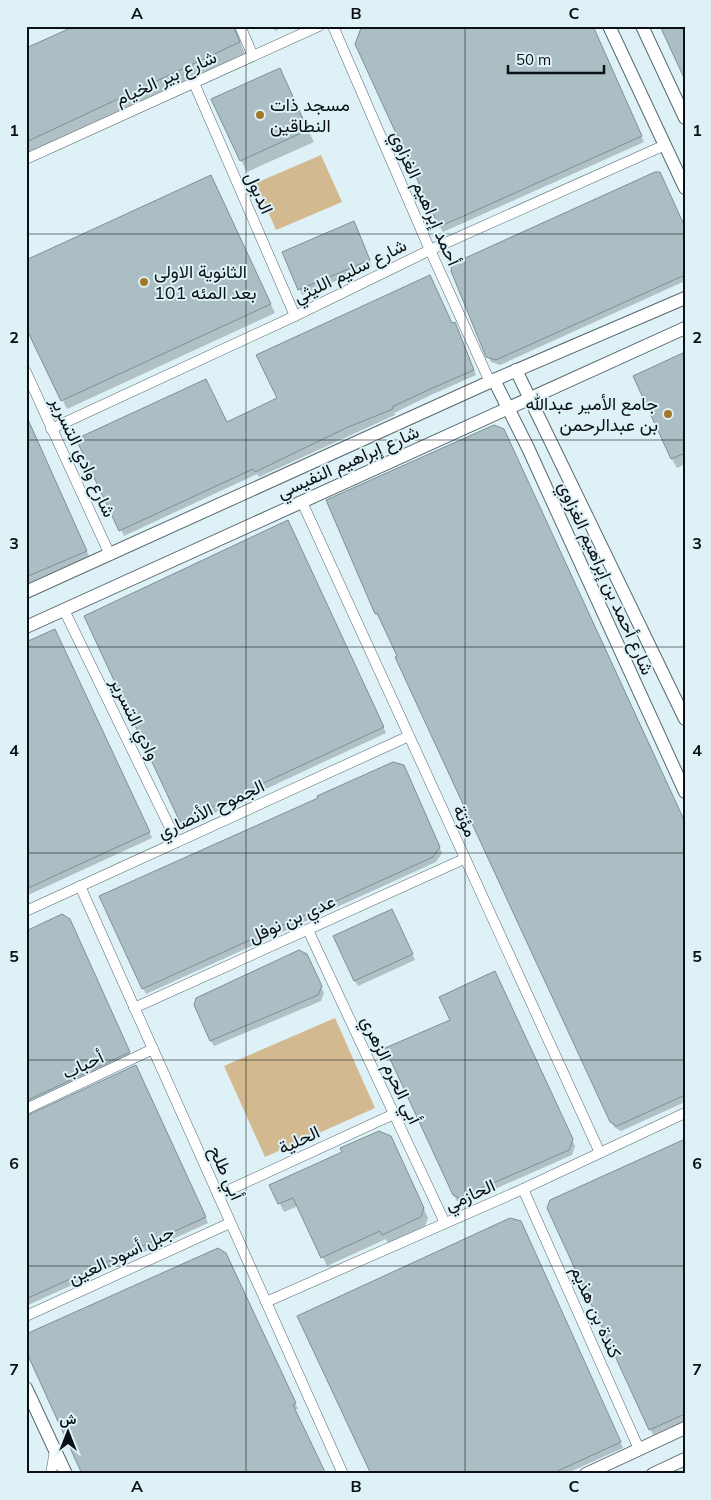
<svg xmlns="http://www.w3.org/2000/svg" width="711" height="1500" font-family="Mulish,Vazirmatn,sans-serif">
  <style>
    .green { fill: #d3b98f }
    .shadow { fill: #0003 }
    .building { fill: #abbec4; stroke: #7e9096 }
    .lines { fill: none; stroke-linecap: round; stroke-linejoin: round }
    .minor-casing { stroke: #58696f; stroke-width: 11 }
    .tertiary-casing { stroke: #58696f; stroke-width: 14 }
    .minor { stroke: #fff; stroke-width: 10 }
    .tertiary { stroke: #fff; stroke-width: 12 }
    .grid { fill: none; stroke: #0a1013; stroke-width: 1; stroke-opacity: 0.55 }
    .poi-dot { fill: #a17827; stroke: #ddf1f7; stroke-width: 2 }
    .labels { text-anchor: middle; stroke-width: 4; stroke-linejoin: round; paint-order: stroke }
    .street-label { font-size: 18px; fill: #0a1013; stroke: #ddf1f7 }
    .poi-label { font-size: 18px; fill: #0a1013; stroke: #ddf1f7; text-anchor: start }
    .neatline { fill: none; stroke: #0a1013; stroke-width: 2 }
    .grid-label { font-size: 16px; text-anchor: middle; font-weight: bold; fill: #0a1013 }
  </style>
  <rect width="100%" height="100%" fill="#ddf1f7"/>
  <g class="green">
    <polygon points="321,155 342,202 276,230 256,183"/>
    <polygon points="335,1018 375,1108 265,1157 224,1066"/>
  </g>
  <g class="shadow">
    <polygon points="78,26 234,26 245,54 26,156 26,50"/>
    <polygon points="273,26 285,26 275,31"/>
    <polygon points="592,26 644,142 443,232 440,227"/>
    <polygon points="279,70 314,142 247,172 241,160"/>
    <polygon points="215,185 275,313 67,409 26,325"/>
    <polygon points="356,228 372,266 302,295 284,252"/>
    <polygon points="685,228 685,281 500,365 491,362 470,317"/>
    <polygon points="452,325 458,329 476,375 431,395 394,413 395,415 259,477 257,474 124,536 78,440 227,424"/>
    <polygon points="685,354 685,464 677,468 672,459"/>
    <polygon points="26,429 33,432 89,556 26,584"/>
    <polygon points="327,501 685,824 685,1102 621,1131 614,1127 398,657 380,618 376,614"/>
    <polygon points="291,527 386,733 184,827 86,616"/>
    <polygon points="58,636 152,838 26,896 26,644"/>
    <polygon points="407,772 442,853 436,862 146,994 143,988 320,799"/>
    <polygon points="394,916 415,960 358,986 355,981"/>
    <polygon points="73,926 132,1058 26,1108 26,932"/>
    <polygon points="309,961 324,993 321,1001 214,1046 211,1041"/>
    <polygon points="498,978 575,1146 572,1155 463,1203 457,1201 454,1195"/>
    <polygon points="139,1072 208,1223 26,1306 26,1116 29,1117"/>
    <polygon points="685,1141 685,1421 653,1435 548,1208"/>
    <polygon points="395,1146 428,1218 425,1226 388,1243 386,1239 327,1266 298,1206 284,1212 271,1186"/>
    <polygon points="523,1228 623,1448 565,1474 372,1474"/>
    <polygon points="229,1260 298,1409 84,1474"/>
  </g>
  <g class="building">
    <polygon points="75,26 233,26 240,42 26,142 26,48"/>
    <polygon points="366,26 593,26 642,136 439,227 355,44 361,28"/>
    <polygon points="660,26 685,26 685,80"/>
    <polygon points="280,68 308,130 240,161 211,99"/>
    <polygon points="655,172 660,172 685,227 685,275 496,360 486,357 451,271 452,264"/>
    <polygon points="211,175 271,304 61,401 26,328 26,260"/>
    <polygon points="354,221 370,260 298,290 282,252"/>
    <polygon points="430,275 452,323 455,322 474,370 428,390 392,407 393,409 346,428 255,472 253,469 119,531 76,439 206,379 227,422 277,398 256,355"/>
    <polygon points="685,352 685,453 671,459 633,376"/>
    <polygon points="26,415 87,551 26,577"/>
    <polygon points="494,425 504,429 685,822 685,1095 617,1126 610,1122 395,657 397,656 377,613 375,614 326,500"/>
    <polygon points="288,520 384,727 180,822 84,616"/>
    <polygon points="55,629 150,832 26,889 26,642"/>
    <polygon points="393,762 404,765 440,847 433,857 142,989 99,896 318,798 317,796"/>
    <polygon points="392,909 413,954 354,981 333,936"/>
    <polygon points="62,914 70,919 130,1052 26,1101 26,931"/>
    <polygon points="299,950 307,954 322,986 318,995 210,1041 194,1005 196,998"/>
    <polygon points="495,971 573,1139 569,1150 459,1198 453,1195 385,1048 450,1020 439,997"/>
    <polygon points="136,1065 206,1217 26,1299 26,1116"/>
    <polygon points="379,1131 391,1136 424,1208 421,1217 382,1235 380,1231 321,1258 293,1198 278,1204 269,1185 342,1152 340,1148"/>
    <polygon points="685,1139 685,1414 649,1430 547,1208 550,1200"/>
    <polygon points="510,1218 521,1221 621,1442 551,1474 371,1474 297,1316"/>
    <polygon points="218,1248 226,1253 296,1403 293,1405 326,1474 82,1474 26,1351 26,1334"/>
  </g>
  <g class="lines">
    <g class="minor-casing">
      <g id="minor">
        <polyline points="240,26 253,56"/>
        <polyline points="333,26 430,250 490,382"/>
        <polyline points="194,83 295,316"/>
        <polyline points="26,159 319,26"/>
        <polyline points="26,372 110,555"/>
        <polyline points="51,429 295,316 430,250 665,145"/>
        <polyline points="302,502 600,1153"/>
        <polyline points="64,610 177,842"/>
        <polyline points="80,886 343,1474"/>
        <polyline points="26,911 409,736"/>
        <polyline points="308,930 445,1223"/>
        <polyline points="134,1008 464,859"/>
        <polyline points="26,1109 153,1049"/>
        <polyline points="523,1189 639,1449"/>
        <polyline points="218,1195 394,1114"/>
        <polyline points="266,1302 523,1189 685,1113"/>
        <polyline points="26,1316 230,1223"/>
        <polyline points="51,1474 55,1450"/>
      </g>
    </g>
    <g class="tertiary-casing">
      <g id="tertiary">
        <polyline points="609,26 685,188"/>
        <polyline points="642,26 685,118"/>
        <polyline points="516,370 685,719"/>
        <polyline points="494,380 528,448 685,792"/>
        <polyline points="26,592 494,380 685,298"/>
        <polyline points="26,627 685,328"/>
        <polyline points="26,1388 66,1474"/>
        <polyline points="586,1474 685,1428"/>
        <polyline points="653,1474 685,1459"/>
      </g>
    </g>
    <use href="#minor" class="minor"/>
    <use href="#tertiary" class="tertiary"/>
  </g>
  <path class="grid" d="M246 26V1474M465 26V1474M26 234H685M26 440H685M26 647H685M26 853H685M26 1060H685M26 1266H685"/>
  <g class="poi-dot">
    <circle cx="260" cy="115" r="5"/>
    <circle cx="144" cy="282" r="5"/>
    <circle cx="668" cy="414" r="5"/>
  </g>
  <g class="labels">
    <g class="street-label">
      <text transform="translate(166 78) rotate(-24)" y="6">شارع بير الخيام</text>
      <text transform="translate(259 193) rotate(66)" y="6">الدبول</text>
      <text transform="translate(425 198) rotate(66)" y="6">أحمد إبراهيم الغزاوي</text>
      <text transform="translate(350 271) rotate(-26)" y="6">شارع سليم الليثي</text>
      <text transform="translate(83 457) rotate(65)" y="6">شارع وادي التسرير</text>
      <text transform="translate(348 462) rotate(-24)" y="6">شارع إبراهيم النفيسي</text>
      <text transform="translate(606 578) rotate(66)" y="6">شارع أحمد بن إبراهيم الغزاوي</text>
      <text transform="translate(135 719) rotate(64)" y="6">وادي التسرير</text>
      <text transform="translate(211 809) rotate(-25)" y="6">الجموح الأنصاري</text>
      <text transform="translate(465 821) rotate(66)" y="6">مؤتة</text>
      <text transform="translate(292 919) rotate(-24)" y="6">عدي بن نوفل</text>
      <text transform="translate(83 1065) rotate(-25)" y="6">أحباب</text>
      <text transform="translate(391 1070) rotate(65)" y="6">أبي الحرم الزهري</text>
      <text transform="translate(299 1140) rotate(-25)" y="6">الحلية</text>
      <text transform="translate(226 1173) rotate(66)" y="6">أبي طلح</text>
      <text transform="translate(470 1195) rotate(-24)" y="6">الحازمي</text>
      <text transform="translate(121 1255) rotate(-25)" y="6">جبل أسود العين</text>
      <text transform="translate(596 1312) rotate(66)" y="6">كندة بن هذيم</text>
    </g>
    <g class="poi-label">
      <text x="270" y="111">مسجد ذات<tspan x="270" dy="21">النطاقين</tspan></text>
      <text x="154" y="278">الثانوية الاولى<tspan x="154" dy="21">بعد المئه 101</tspan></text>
      <text x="658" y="410" text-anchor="end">جامع الأمير عبدالله<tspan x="658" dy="21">بن عبدالرحمن</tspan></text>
    </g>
  </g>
  <rect width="711" height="1500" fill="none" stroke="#ddf1f7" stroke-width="55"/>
  <g transform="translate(68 1432)" stroke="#ddf1f7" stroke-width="4" paint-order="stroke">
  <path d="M0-4L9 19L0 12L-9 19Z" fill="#0a1013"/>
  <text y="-8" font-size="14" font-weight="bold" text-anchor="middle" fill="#0a1013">ش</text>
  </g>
  <path d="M508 65v8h96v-8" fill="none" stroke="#0a1013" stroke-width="2.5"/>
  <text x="516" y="65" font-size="15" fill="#0a1013" stroke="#ddf1f7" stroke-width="4" paint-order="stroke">50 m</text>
  <rect x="28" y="28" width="656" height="1444" class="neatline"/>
  <g class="grid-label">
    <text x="137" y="19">A</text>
    <text x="356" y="19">B</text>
    <text x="574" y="19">C</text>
    <text x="14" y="136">1</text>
    <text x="697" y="136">1</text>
    <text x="14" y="343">2</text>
    <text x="697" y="343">2</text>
    <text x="14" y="549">3</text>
    <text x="697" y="549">3</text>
    <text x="14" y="756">4</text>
    <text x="697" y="756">4</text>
    <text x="14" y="962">5</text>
    <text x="697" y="962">5</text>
    <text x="14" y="1169">6</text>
    <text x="697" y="1169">6</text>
    <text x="14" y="1375">7</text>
    <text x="697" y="1375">7</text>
    <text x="137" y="1492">A</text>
    <text x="356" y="1492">B</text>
    <text x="574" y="1492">C</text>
  </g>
</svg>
